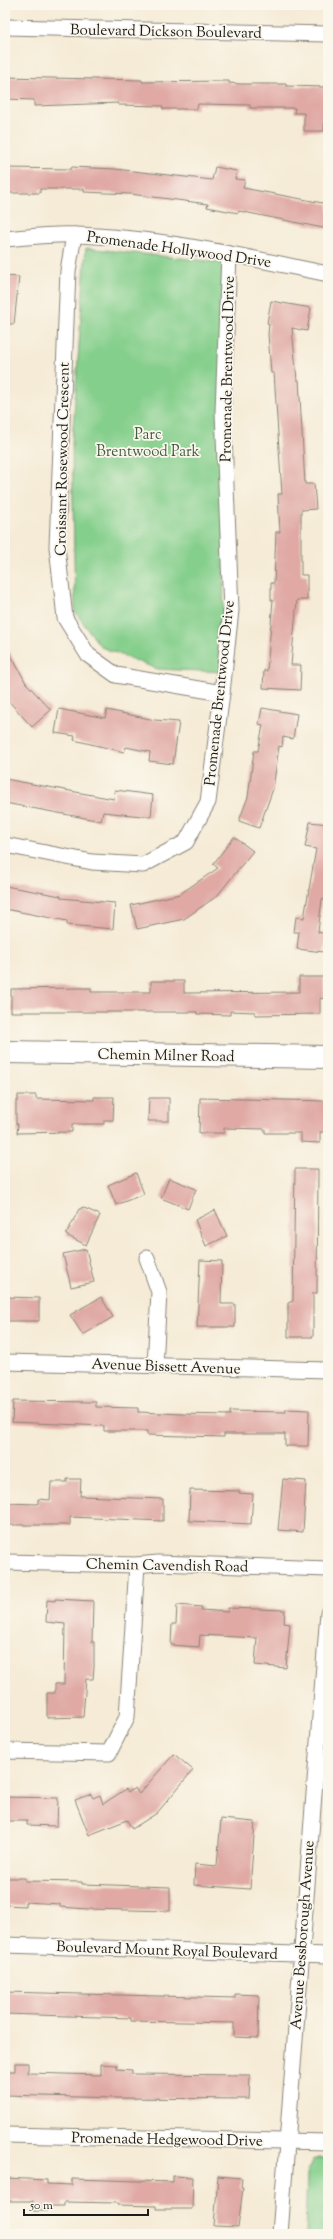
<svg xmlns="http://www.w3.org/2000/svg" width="333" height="2239" font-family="'Sorts Mill Goudy',serif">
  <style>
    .green { fill: #85cf8c; stroke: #507654 }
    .building { fill: #e0a9a4 }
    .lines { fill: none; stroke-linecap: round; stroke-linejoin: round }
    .street-casing { stroke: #888479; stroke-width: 17 }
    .secondary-casing { stroke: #888479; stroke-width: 24 }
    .street { stroke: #fff; stroke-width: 15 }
    .secondary { stroke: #fff; stroke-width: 22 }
    .labels { text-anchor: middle; stroke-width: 3.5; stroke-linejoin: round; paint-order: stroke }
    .street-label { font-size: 15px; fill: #1c1c1c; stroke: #fbf7ec }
    .park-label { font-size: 15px; fill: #415b43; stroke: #fbf7ec }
  </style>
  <rect width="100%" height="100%" fill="#fbf7ec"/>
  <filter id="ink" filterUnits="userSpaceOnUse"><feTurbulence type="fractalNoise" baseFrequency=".025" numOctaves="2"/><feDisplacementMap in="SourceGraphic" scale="8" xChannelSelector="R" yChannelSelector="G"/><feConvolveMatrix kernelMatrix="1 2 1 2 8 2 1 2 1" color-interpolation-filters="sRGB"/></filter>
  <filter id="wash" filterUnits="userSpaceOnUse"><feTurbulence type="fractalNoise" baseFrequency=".012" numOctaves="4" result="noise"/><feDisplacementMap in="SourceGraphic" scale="16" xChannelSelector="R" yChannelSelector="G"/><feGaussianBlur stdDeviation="0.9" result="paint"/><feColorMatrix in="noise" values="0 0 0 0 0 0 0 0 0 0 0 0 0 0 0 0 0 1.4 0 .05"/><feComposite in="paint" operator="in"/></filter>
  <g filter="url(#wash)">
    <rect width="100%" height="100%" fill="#f5ebd6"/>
    <g class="green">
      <polygon points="86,248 226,263 223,672 157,669 101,647 75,612 72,442"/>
      <polygon points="319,2158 328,2158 328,2234 305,2234 307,2174 312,2160"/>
    </g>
    <g id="blocks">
      <g class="building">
        <polygon points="5,77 142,80 142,82 229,81 229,83 240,84 286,84 286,86 325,87 324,131 304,131 304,113 294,113 295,108 250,108 250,105 198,104 197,109 163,109 162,106 118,105 118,103 34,106 34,100 5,99"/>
        <polygon points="71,167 115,169 212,180 215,167 237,171 235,179 245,180 243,188 328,204 328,229 239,211 238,213 207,207 208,204 130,194 84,192 84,189 40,189 40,193 5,193 5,168 71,169"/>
        <polygon points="5,276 19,277 14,324 5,324"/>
        <polygon points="271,301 311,308 307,331 292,328 297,380 299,380 305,484 314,484 316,509 301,510 301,575 307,575 307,600 297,600 291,665 301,665 300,690 263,688 264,670 267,671 273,600 271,600 271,583 274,583 276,532 280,532 278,494 282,494 274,373 271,373 268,334 269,324 267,323"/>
        <polygon points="5,644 26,683 51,710 32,727 5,697"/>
        <polygon points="262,708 297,714 293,739 283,737 282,747 279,746 273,789 259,828 239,821 248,797 254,751 258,751 263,725 259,724"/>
        <polygon points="59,709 105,718 107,710 155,720 179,722 173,764 149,761 150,752 126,747 124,752 74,740 75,736 55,733"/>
        <polygon points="5,779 114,799 115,790 153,795 151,817 103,812 101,821 5,803"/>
        <polygon points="310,822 328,824 328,900 322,899 318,932 327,934 324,952 297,949 299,932 294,932 296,917 304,918 316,849 305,847"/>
        <polygon points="234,837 253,851 217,896 184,919 137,929 131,905 180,894 218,868 213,864"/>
        <polygon points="5,886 61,896 61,898 115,903 113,929 67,925 67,921 5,909"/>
        <polygon points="299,977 324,977 324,999 320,998 320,1014 255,1015 255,1012 230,1011 230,1015 197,1014 197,1012 11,1012 11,989 79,988 91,988 91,992 151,992 151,981 184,981 184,993 299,992"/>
        <polygon points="18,1095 36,1095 36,1099 94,1100 94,1097 114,1097 113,1120 104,1120 104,1124 72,1124 72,1132 17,1133 18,1124 16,1124 16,1101 18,1101"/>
        <polygon points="149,1098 169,1098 169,1121 148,1121"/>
        <polygon points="200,1098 327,1101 326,1132 320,1132 320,1143 301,1142 301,1133 265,1133 265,1129 224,1128 224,1133 199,1133"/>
        <polygon points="295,1169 318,1169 317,1293 313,1293 313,1337 288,1337 288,1303 293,1301"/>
        <polygon points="136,1173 144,1194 116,1205 108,1185"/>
        <polygon points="169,1178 196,1189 188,1209 161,1198"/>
        <polygon points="82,1207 100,1215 86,1245 66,1235 79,1209 81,1209"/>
        <polygon points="215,1210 227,1236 206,1246 195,1220"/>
        <polygon points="86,1249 94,1282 71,1287 63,1254"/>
        <polygon points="200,1260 222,1261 221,1304 235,1304 235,1327 197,1327"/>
        <polygon points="6,1297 39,1298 39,1321 5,1321"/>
        <polygon points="101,1297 113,1317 83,1335 70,1315"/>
        <polygon points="13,1401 96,1402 96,1407 138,1408 138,1412 182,1414 230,1415 230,1411 286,1412 286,1409 309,1410 308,1446 285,1446 285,1434 224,1434 224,1437 147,1435 147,1431 104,1431 104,1426 12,1422"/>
        <polygon points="67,1479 81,1479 80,1496 163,1499 163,1521 70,1517 70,1525 5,1525 5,1503 38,1504 38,1499 50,1500 51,1482 67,1482"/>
        <polygon points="283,1479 306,1481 303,1532 278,1530"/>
        <polygon points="190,1490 239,1491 239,1493 253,1494 251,1524 189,1521"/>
        <polygon points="55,1599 93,1601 92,1642 94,1642 94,1667 93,1679 86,1679 83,1717 47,1718 47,1693 55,1693 55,1684 64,1684 65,1624 46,1622 47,1600 55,1601"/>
        <polygon points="177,1605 202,1607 201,1610 228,1612 228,1608 285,1610 284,1623 290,1624 286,1668 255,1665 257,1638 200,1635 199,1647 171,1645 172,1624 176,1624"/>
        <polygon points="174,1754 193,1770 157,1813 132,1829 127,1820 89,1835 75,1800 91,1794 93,1798 100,1795 103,1804 126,1789 128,1792 135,1788 139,1794"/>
        <polygon points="5,1797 58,1798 57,1826 27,1825 27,1821 5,1821"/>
        <polygon points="221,1819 255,1822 250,1889 194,1885 195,1864 217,1866"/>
        <polygon points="5,1878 25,1878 25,1881 82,1882 82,1884 170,1887 170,1911 88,1909 60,1907 60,1904 25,1902 25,1906 5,1905"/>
        <polygon points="5,1992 235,1998 235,1994 259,1995 258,2038 234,2037 234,2023 131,2021 131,2018 5,2014"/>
        <polygon points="15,2063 28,2063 28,2073 101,2075 101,2064 117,2065 117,2069 132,2070 132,2074 250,2075 249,2099 116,2098 5,2095 5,2071 15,2071"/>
        <polygon points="173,2176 193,2177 192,2209 156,2209 156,2206 117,2205 118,2203 64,2202 64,2206 47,2206 47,2211 33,2211 33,2201 5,2201 5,2178 47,2180 47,2184 72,2185 72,2179 173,2182"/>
        <polygon points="218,2176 242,2178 241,2188 243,2188 238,2227 214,2226"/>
      </g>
    </g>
  </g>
  <g filter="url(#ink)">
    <use href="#blocks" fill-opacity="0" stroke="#888479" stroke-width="1"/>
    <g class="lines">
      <g class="street-casing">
        <g id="street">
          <polyline points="5,27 328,34"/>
          <polyline points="74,235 68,271 57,547 65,618 88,655 116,675 222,693"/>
          <path d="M5 239C28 237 52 234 75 235 160 237 245 257 328 274"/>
          <polyline points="5,845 92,862 143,865 186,842 208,802 222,693 231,610 223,411 229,254"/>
          <polyline points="147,1258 159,1292 155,1366"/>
          <polyline points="5,1362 328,1370"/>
          <polyline points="5,1562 137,1565 158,1563 328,1569"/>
          <polyline points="5,1751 109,1753 127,1717 137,1565"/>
          <polyline points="5,1945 328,1955"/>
          <polyline points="5,2135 328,2142"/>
          <polyline points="280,2234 328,1613"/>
        </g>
      </g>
      <g class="secondary-casing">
        <polyline id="secondary" points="5,1052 328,1057"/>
      </g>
      <use href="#street" class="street"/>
      <use href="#secondary" class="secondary"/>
    </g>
  </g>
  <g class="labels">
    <g class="street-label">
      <text transform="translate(166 31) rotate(1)" y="5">Boulevard Dickson Boulevard</text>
      <text transform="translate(179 249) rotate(8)" y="5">Promenade Hollywood Drive</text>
      <text transform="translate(227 369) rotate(-89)" y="5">Promenade Brentwood Drive</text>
      <text transform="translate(62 459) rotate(-89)" y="5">Croissant Rosewood Crescent</text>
      <text transform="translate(219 693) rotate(-84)" y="5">Promenade Brentwood Drive</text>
      <text transform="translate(166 1055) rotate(1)" y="5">Chemin Milner Road</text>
      <text transform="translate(166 1366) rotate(2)" y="5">Avenue Bissett Avenue</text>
      <text transform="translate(167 1565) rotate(1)" y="5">Chemin Cavendish Road</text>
      <text transform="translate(302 1935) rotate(-86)" y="5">Avenue Bessborough Avenue</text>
      <text transform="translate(167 1950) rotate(2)" y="5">Boulevard Mount Royal Boulevard</text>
      <text transform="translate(167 2139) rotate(1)" y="5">Promenade Hedgewood Drive</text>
    </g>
    <g class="park-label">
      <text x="148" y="439">Parc<tspan x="148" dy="17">Brentwood Park</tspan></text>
    </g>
  </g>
  <rect width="333" height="2239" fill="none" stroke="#fbf7ec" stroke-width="20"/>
  <path d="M24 2209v6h124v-6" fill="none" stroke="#1c1c1c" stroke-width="2"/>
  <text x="30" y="2209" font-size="12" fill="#1c1c1c" stroke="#fbf7ec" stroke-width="3" paint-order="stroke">50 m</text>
</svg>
